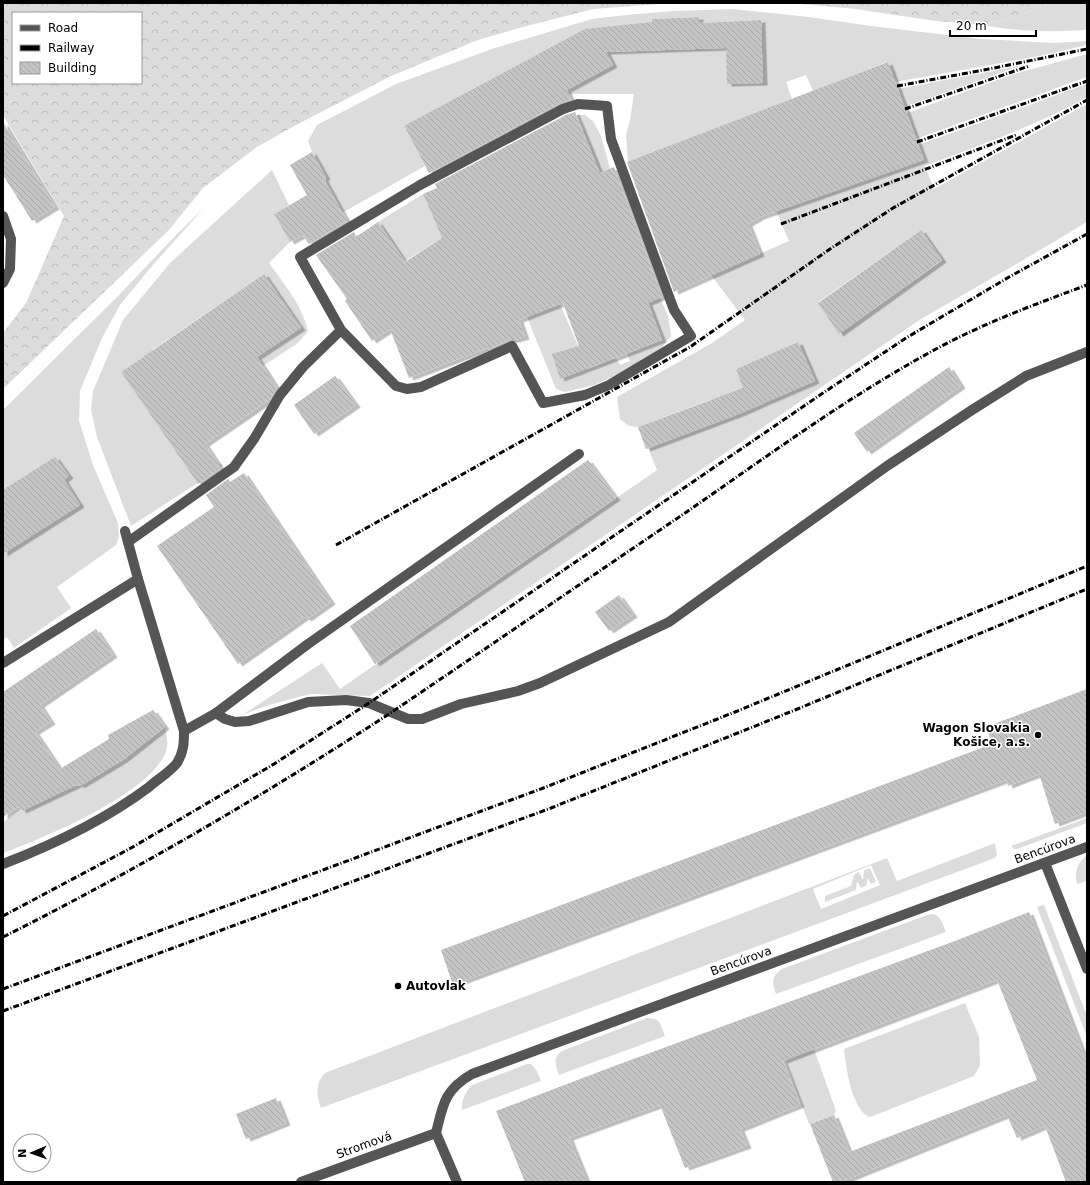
<svg xmlns="http://www.w3.org/2000/svg" width="1090" height="1185" font-family="'DejaVu Sans',sans-serif">
  <style>
    .grass { fill: #dcdcdc; fill-rule: evenodd }
    .forest { fill: url(#forest-crowns); fill-rule: evenodd }
    .building { fill: url(#building-back-hatch); filter: url(#shadow) }
    .lines { fill: none; stroke-linecap: round; stroke-linejoin: round }
    .minor { stroke: #555; stroke-width: 10 }
    .rail { stroke: #000; stroke-width: 3; stroke-dasharray: 6 2 1 2; stroke-linecap: butt }
    .poi-dot { fill: #000; stroke: #fff; stroke-width: 1.5 }
    .labels { text-anchor: middle; stroke-width: 3; stroke-linejoin: round; paint-order: stroke }
    .poi-label { font-size: 12px; font-weight: bold; fill: #000; stroke: #fff; text-anchor: end }
    .street-label { font-size: 12px; fill: #000; stroke: #fff }
  </style>
  <defs>
    <pattern id="forest-crowns" width="20" height="18" patternUnits="userSpaceOnUse"><rect width="20" height="18" fill="#dcdcdc"/><path d="M2 6a3 3 0 1 1 6 0M12 15a3 3 0 1 1 6 0" fill="none" stroke="#bbb"/></pattern>
    <pattern id="building-back-hatch" width="6" height="6" patternUnits="userSpaceOnUse"><rect width="6" height="6" fill="#c4c4c4"/><path d="M-1 5l2 2M0 0l6 6M5-1l2 2" fill="none" stroke="#a7a7a7"/></pattern>
    <filter id="shadow"><feDropShadow dx="4.5" dy="2.5" stdDeviation="0" flood-color="#0004"/></filter>
  </defs>
  <rect width="100%" height="100%" fill="#fff"/>
  <g class="grass">
    <path d="M1048 3H1087V30C1052 32 1018 32 983 25L1019 16Z"/>
    <polygon points="732,9 809,17 871,26 981,39 1055,43 1087,41 1087,45 1040,56 895,82 887,62 813,91 806,75 786,82 792,99 628,162 626,135 630,120 634,94 558,94 613,65 606,52 726,48 761,20 699,23 699,17 652,19 652,22 404,126 425,166 342,213 326,184 326,178 312,152 308,141 317,125 396,84 492,49 592,19 626,15 673,11"/>
    <polygon points="1087,54 1087,77 916,139 907,113 1014,74"/>
    <polygon points="1023,65 904,107 898,89"/>
    <path d="M1087 84V97C1036 126 980 145 925 166L934 189 1087 104V222L1025 259 921 319 370 696 311 694 272 704 242 715 322 663 340 689 657 470 648 448 720 421 712 399 638 427 629 426 620 419 617 397 712 343 745 320 711 275 789 241 776 211 918 145ZM921 230 942 261 840 333 818 302ZM798 342 815 381 752 408 736 369Z"/>
    <polygon points="577,115 585,115 593,121 601,136 615,187 635,240 668,316 671,336 662,347 630,369 594,385 565,392 556,389 527,317 560,304 588,369 616,358 620,365 630,361 627,354 662,340"/>
    <path d="M272 170 289 205 274 214 290 242 269 263C284 284 302 305 308 331L298 343 263 366 257 357 264 274 152 350 189 403 144 356 121 372 196 481 219 465 223 464 221 468 131 526 97 437 91 410 93 391 123 320 170 263Z"/>
    <polygon points="423,194 442,238 405,261 378,222"/>
    <polygon points="204,208 152,266 120,305 102,338 80,391 79,421 93,465 118,523 119,537 116,545 57,587 71,608 14,648 7,637 3,640 3,410 119,295 177,234"/>
    <path d="M165 727C167 736 169 745 165 754 145 796 46 837 3 853V822L63 786H80L123 760Z"/>
    <polygon points="1087,818 1087,823 1017,849 1014,849 1011,846"/>
    <path d="M995 843 997 855 995 858 321 1108C317 1099 315 1085 322 1077 323 1074 327 1072 330 1071L887 858 897 881ZM871 865 880 885 821 909 813 889Z"/>
    <path d="M1087 855V881L1077 884C1074 872 1077 863 1087 855Z"/>
    <polygon points="870,868 876,882 871,884 868,878 866,886 861,888 857,881 856,890 825,902 825,896 851,886 854,875 859,872 863,880 864,870"/>
    <polygon points="1044,905 1087,1016 1087,1037 1037,907"/>
    <path d="M933 914C941 916 943 925 946 932L776 994C772 983 771 976 782 969L927 915Z"/>
    <path d="M965 1003 979 1037 980 1065 974 1076 873 1116 869 1117C851 1108 846 1067 844 1049Z"/>
    <path d="M647 1018 656 1019 660 1023 665 1036 559 1075C556 1066 552 1058 562 1051Z"/>
    <polygon points="814,1049 836,1111 834,1115 809,1124 785,1060"/>
    <path d="M527 1064H531L537 1071 541 1081 462 1110C461 1100 465 1093 472 1085Z"/>
  </g>
  <g class="forest">
    <path d="M3 3H672L593 9 519 28 478 40 391 76 296 125 257 147 203 188 169 230 3 389V333L26 303 64 216 3 115ZM13 13H141V83H13Z"/>
    <polygon points="792,3 1048,3 1019,16 983,25 936,21 855,9"/>
  </g>
  <g class="building">
    <polygon points="699,17 699,23 761,20 763,83 727,84 726,48 606,52 613,65 567,90 571,100 560,103 429,173 404,126 585,29 652,22 652,19"/>
    <polygon points="888,62 924,160 760,217 748,224 760,254 674,292 627,162"/>
    <polygon points="575,112 600,173 614,167 662,297 648,303 662,340 560,379 552,354 579,346 563,303 519,320 525,337 515,340 509,340 487,350 487,348 409,378 390,329 372,341 345,301 347,299 316,255 354,232 356,237 378,222 405,262 442,238 423,194 437,188 435,184 566,115"/>
    <polygon points="3,122 55,207 32,221 3,175"/>
    <polygon points="312,152 326,177 324,179 347,221 309,244 303,235 290,242 274,214 307,195 290,165"/>
    <polygon points="921,230 942,260 839,334 818,303"/>
    <polygon points="264,274 301,328 257,357 277,388 269,400 205,444 221,468 198,484 121,372"/>
    <polygon points="798,342 815,381 739,414 646,449 638,427 743,388 736,369"/>
    <polygon points="949,367 961,386 867,452 854,433"/>
    <polygon points="335,376 356,405 314,434 294,405"/>
    <polygon points="55,457 69,476 64,480 80,505 3,554 3,490"/>
    <polygon points="588,460 616,498 375,664 350,626"/>
    <polygon points="244,473 331,602 307,619 305,617 238,664 157,546 214,507 206,495 228,479 230,482"/>
    <polygon points="619,595 633,615 609,631 595,612"/>
    <polygon points="96,629 113,655 40,705 51,722 35,732 60,769 109,739 108,735 153,710 165,727 123,760 80,786 79,784 22,811 19,806 3,817 3,692"/>
    <polygon points="1087,689 1087,812 1055,824 1039,774 1008,786 1006,780 453,985 441,950 992,744 986,727"/>
    <polygon points="1029,912 1087,1064 1087,1182 1066,1182 1045,1126 1017,1138 1007,1115 841,1182 833,1182 810,1124 834,1115 849,1152 1037,1080 997,980 783,1061 800,1105 740,1129 747,1146 685,1168 660,1105 569,1138 587,1182 525,1182 496,1111 617,1065 955,941"/>
    <polygon points="276,1098 286,1123 246,1139 236,1114"/>
  </g>
  <g class="lines">
    <g class="minor">
      <polyline points="3,216 11,239 10,269 3,283"/>
      <polyline points="128,542 234,467 254,439 280,395 303,367 341,330 396,386 407,389 421,387 512,346 543,403 585,395 609,385 691,336 674,310 611,139 607,106 578,104 563,109 420,185 300,257 341,330"/>
      <polyline points="3,663 138,579"/>
      <polyline points="216,713 225,719 235,722 249,721 308,702 346,700 369,703 408,719 422,719 461,704 518,691 540,683 669,622 887,466 972,410 1026,376 1087,352"/>
      <polyline points="184,731 216,713 308,644 579,454"/>
      <polyline points="1045,863 1087,969"/>
      <path d="M3 864C55 844 105 820 149 787 158 779 170 772 177 763 184 752 184 742 184 731L138 579 125 531"/>
      <path d="M436 1133C443 1105 444 1090 472 1074L1087 847"/>
      <polyline points="436,1133 457,1182"/>
      <polyline points="301,1182 436,1133"/>
    </g>
    <g class="rail">
      <polyline points="897,86 989,69 1087,49"/>
      <polyline points="905,109 1029,66"/>
      <polyline points="917,142 1087,81"/>
      <polyline points="781,224 1016,135"/>
      <polyline points="336,545 690,347 830,249 893,208 1087,100"/>
      <polyline points="3,916 131,848 274,764 369,703 823,393 906,338 1009,277 1087,234"/>
      <path d="M3 937C137 870 266 794 392 712 491 645 589 578 688 511 769 455 849 396 936 349 984 323 1036 304 1087 285"/>
      <polyline points="3,989 546,787 735,712 1087,566"/>
      <polyline points="3,1011 551,808 795,710 1087,589"/>
    </g>
  </g>
  <g class="poi-dot">
    <circle cx="1038" cy="735" r="4"/>
    <circle cx="398" cy="986" r="4"/>
  </g>
  <g class="labels">
    <g class="poi-label">
      <text x="1030" y="732">Wagon Slovakia<tspan x="1030" dy="14">Košice, a.s.</tspan></text>
      <text x="406" y="990" text-anchor="start">Autovlak</text>
    </g>
    <g class="street-label">
      <text transform="translate(1045 849) rotate(-20)" y="4">Bencúrova</text>
      <text transform="translate(741 961) rotate(-20)" y="4">Bencúrova</text>
      <text transform="translate(364 1145) rotate(-20)" y="4">Stromová</text>
    </g>
  </g>
  <rect width="1090" height="1185" fill="none" stroke="#000000" stroke-width="8"/>
  <rect x="12" y="12" width="130" height="72" fill="#ffffff" stroke="#999999"/>
  <rect x="20" y="25" width="20" height="6" fill="#555555" stroke="#999999"/>
  <text x="48" y="32" font-size="12" fill="#000000">Road</text>
  <rect x="20" y="45" width="20" height="6" fill="#000000" stroke="#999999"/>
  <text x="48" y="52" font-size="12" fill="#000000">Railway</text>
  <rect x="20" y="62" width="20" height="12" fill="url(#building-back-hatch)" stroke="#999999"/>
  <text x="48" y="72" font-size="12" fill="#000000">Building</text>
  <g transform="translate(32 1153) rotate(268)"><circle r="19" fill="#ffffff" stroke="#999999"/>
  <path d="M0-3L7 15L0 10L-7 15Z" fill="#000000"/>
  <text y="-6" font-size="11" font-weight="bold" text-anchor="middle" fill="#000000">N</text>
  </g>
  <path d="M950 30v6h86v-6" fill="none" stroke="#000000" stroke-width="2"/>
  <text x="956" y="30" font-size="12" fill="#000000" stroke="#ffffff" stroke-width="3" paint-order="stroke">20 m</text>
</svg>
